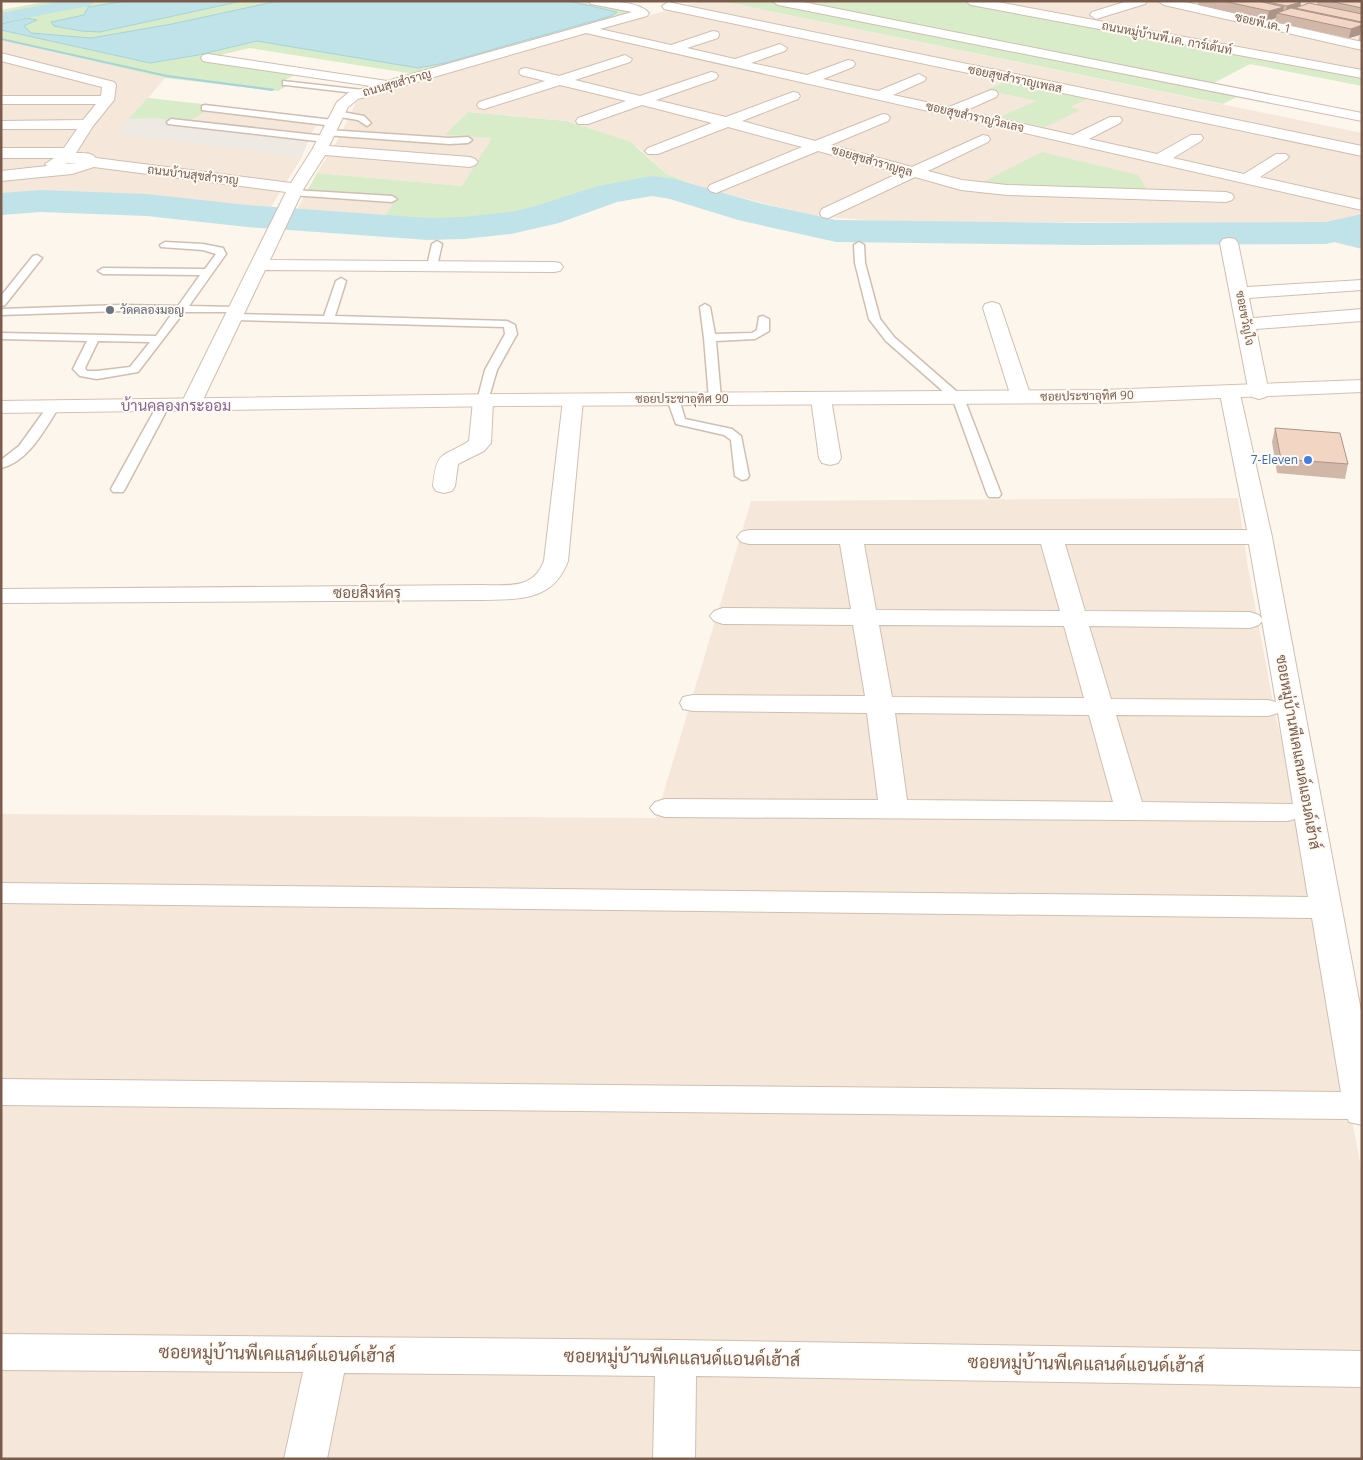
<svg xmlns="http://www.w3.org/2000/svg" width="1363" height="1460" font-family="'Open Sans',Sarabun,sans-serif">
  <style>
    .residential { fill: #f5e8da }
    .industrial { fill: #efe9e4 }
    .green { fill: #d8ecc9 }
    .water { fill: #bfe3e8; stroke: #a5d3da }
    .lines { fill: none; stroke-linecap: round; stroke-linejoin: round }
    .stream { fill: #a5d3da; fill-rule: evenodd }
    .canal { fill: #bfe3e8; fill-rule: evenodd }
    .river { fill: #bfe3e8; fill-rule: evenodd }
    .lane-casing { stroke: #d1beb0; stroke-width: 3 }
    .street-casing { stroke: #d1beb0; stroke-width: 2 }
    .secondary-casing { stroke: #d6c0b0; stroke-width: 2 }
    .lane { fill: #fff; fill-rule: evenodd }
    .street { fill: #fff; fill-rule: evenodd }
    .secondary { fill: #fff; fill-rule: evenodd }
    .wall { fill: #d1b7a8 }
    .shaded-wall { fill: #aa9588 }
    .building { fill: #f3d5c3; stroke: #aa9588 }
    .worship-dot { fill: #6b7280; stroke: #fffaf3; stroke-width: 2 }
    .shop-dot { fill: #3f7fe0; stroke: #fffaf3; stroke-width: 2 }
    .labels { text-anchor: middle; stroke-width: 4; stroke-linejoin: round; paint-order: stroke }
    .far-street-label { font-size: 12px; fill: #7a5c4d; stroke: #fffaf3 }
    .far-worship-label { font-size: 12px; fill: #5b616d; stroke: #fffaf3; text-anchor: start }
    .far-shop-label { font-size: 12px; fill: #366cbe; stroke: #fffaf3; text-anchor: end }
    .far-quarter-label { font-size: 15px; fill: #846695; stroke: #fffaf3 }
    .street-label { font-size: 15px; fill: #7a5c4d; stroke: #fffaf3 }
    .near-street-label { font-size: 18px; fill: #7a5c4d; stroke: #fffaf3 }
  </style>
  <rect width="100%" height="100%" fill="#fdf6ec"/>
  <g class="residential">
    <polygon points="701,1 721,1 1362,133 1362,216 1339,222 1275,224 1090,222 903,223 814,216 696,186 665,173 638,147 568,121 468,112 446,135 493,138 462,186 317,173 340,136 356,102 368,95"/>
    <polygon points="988,1 1362,1 1362,70"/>
    <polygon points="1,40 165,78 148,98 321,117 310,136 118,133 302,157 269,210 87,195 49,194 1,199"/>
    <polygon points="307,191 398,197 384,218 295,213"/>
    <polygon points="1238,498 1248,567 1275,713 1302,824 1332,1017 1362,1173 1362,1459 1,1459 1,814 656,818 751,501"/>
  </g>
  <polygon class="industrial" points="152,118 186,122 310,136 302,157 117,134 128,119"/>
  <g class="green">
    <polygon points="49,1 126,1 88,7 84,15 54,26 80,31 100,32 242,1 278,1 172,24 91,38 31,33 24,26 36,20 27,18 1,24 1,10"/>
    <polygon points="569,1 587,1 628,9 634,13 414,74 249,48 200,60 296,74 282,82 290,84 278,91 165,78 1,40 1,30 150,63 198,55 257,41 418,68 445,63 611,16 616,12"/>
    <polygon points="721,1 769,1 1241,95 1223,104"/>
    <polygon points="787,1 955,1 1362,78 1362,86 1250,64 1210,85"/>
    <polygon points="1007,81 1090,98 1070,107 1080,110 1045,127 999,117 1036,101 987,90"/>
    <polygon points="148,98 218,106 186,122 152,118 128,119"/>
    <polygon points="468,112 567,121 631,142 665,173 696,186 690,188 644,182 626,184 588,193 554,206 463,222 384,218 397,197 307,191 317,173 462,186 492,138 445,135"/>
    <polygon points="1042,152 1138,175 1148,191 979,184"/>
  </g>
  <g class="water">
    <polygon points="126,1 242,1 100,32 81,31 54,26 51,22 84,15 88,7"/>
    <polygon points="278,1 569,1 617,12 611,16 445,63 418,68 257,41 198,55 150,63 1,30 1,24 27,18 37,20 24,26 31,33 91,38 172,24"/>
  </g>
  <g class="lines">
    <polygon class="stream" points="1,38 167,75 275,89 272,91 167,77 1,40"/>
    <g class="canal">
      <polygon points="63,1 95,1 93,4 88,6 1,23 1,13"/>
      <polygon points="1326,227 1362,236 1362,249 1318,238 1315,233 1318,228"/>
    </g>
    <polygon class="river" points="652,176 674,179 759,203 836,220 1086,223 1326,222 1362,214 1362,236 1326,244 1086,245 836,242 738,220 670,199 652,196 617,202 559,223 511,234 464,239 428,240 247,227 147,216 41,212 1,215 1,193 41,190 147,194 247,205 428,218 464,217 511,212 536,206 598,186"/>
    <g class="lane-casing">
      <g id="lane">
        <polygon points="283,81 363,90 367,92 363,94 286,85 283,85"/>
        <polygon points="205,105 333,120 337,123 333,126 202,110 202,106"/>
        <polygon points="337,111 364,116 371,123 367,126 358,120 334,116 333,114"/>
        <polygon points="171,119 325,136 329,139 325,142 168,124 167,122"/>
        <polygon points="328,130 449,138 468,137 472,140 468,143 449,144 325,135 325,131"/>
        <polygon points="294,190 392,196 397,199 392,202 291,195 289,193"/>
        <polygon points="437,241 442,244 437,266 432,269 427,266 432,244"/>
        <path d="M165 242 203 244 223 248 226 254 189 306 235 307 239 308 240 310 239 312H184L138 372 97 379 80 376 73 369 87 341 1 339V333L156 336 173 312 120 311 1 315V309L120 305 178 306 200 275 103 274 98 271 103 268 205 269 216 254 203 250 161 247 160 245ZM98 341 150 342 130 367 97 371H87L85 368Z"/>
        <polygon points="859,242 864,245 865,263 880,319 894,337 964,398 1001,494 999,497 989,497 987,494 953,400 886,341 869,319 855,263 854,245"/>
        <polygon points="37,255 42,258 5,305 1,306 1,296 33,256"/>
        <polygon points="341,278 346,281 335,316 507,321 515,325 517,334 497,370 487,404 479,404 477,401 485,370 505,334 504,327 232,320 226,317 232,314 324,316 336,281"/>
        <polygon points="705,304 710,307 715,334 752,333 757,330 759,317 763,316 769,319 769,331 755,339 716,341 721,399 715,403 709,399 704,338 700,307"/>
        <polygon points="673,395 679,399 685,419 732,429 741,436 749,476 747,479 742,480 735,476 731,440 724,435 676,424 667,399"/>
        <polygon points="164,400 170,404 125,489 123,492 113,492 111,489 158,404"/>
        <path d="M54 402 60 406C44 429 30 461 1 468V460L19 446 50 403Z"/>
      </g>
    </g>
    <g class="street-casing">
      <g id="street">
        <path d="M589 1C605 1 638 0 649 13L647 16 600 29 671 45 713 31 718 32 719 35 718 38 687 48 735 59 780 44 787 48 785 51 751 63 807 75 848 60 853 61 855 64 853 67 823 79 878 91 919 74 926 78 924 81 893 95 949 107 991 90 996 91 998 94 996 97 965 111 1073 135 1110 117H1120L1122 120 1120 123 1089 139 1157 154 1191 135H1201L1203 138 1201 141 1173 158 1244 174 1276 154H1286L1289 157 1286 160 1260 177 1362 200V210L586 33 358 99 348 107 329 146 470 157 475 159 478 162 475 165 470 167 325 155 304 188 270 260 554 262 560 263 563 267 560 271 554 272 265 270 201 404 198 408 191 410 184 408 181 404 286 192 94 167 72 174 1 181V171L47 166 45 164 54 158H1V148H64L77 129H1V121L83 120 96 104H1V96H101L102 87 1 61V53L114 82 116 85 114 100 93 126 76 153C83 153 91 152 96 158L291 183 312 150 337 102 348 93 371 86 208 62 203 61 201 58 203 55 208 54 387 81 632 12 591 4ZM68 163H78L64 164Z"/>
        <polygon points="772,1 798,1 1362,113 1362,121 778,5"/>
        <polygon points="965,1 992,1 1362,70 1362,78 971,5"/>
        <polygon points="1128,1 1147,1 1145,4 1096,19 1090,15 1092,12"/>
        <polygon points="1158,1 1181,1 1362,42 1362,50 1164,5"/>
        <polygon points="668,2 1362,146 1362,156 664,9 662,6"/>
        <polygon points="625,55 632,59 630,62 575,80 640,96 711,72 716,73 718,76 716,79 656,100 726,117 793,92 798,93 800,96 798,99 742,121 815,141 883,114 888,115 890,118 888,121 831,145 912,167 983,135 988,136 990,139 988,142 928,171 962,180 1007,185 1226,192 1232,194 1234,197 1232,200 1226,202 1007,195 961,190 915,177 828,218 822,217 820,213 822,209 899,173 818,151 716,193 710,191 708,188 710,185 802,147 728,127 658,154 648,154 645,151 648,148 712,123 642,105 588,124 578,124 576,121 578,118 626,101 560,85 484,109 479,108 477,105 479,102 545,81 521,75 519,72 521,69 526,68 559,76"/>
        <polygon points="1229,238 1235,239 1238,243 1247,287 1362,280 1362,290 1249,298 1253,318 1362,309 1362,321 1256,329 1269,393 1266,397 1259,399 1252,397 1249,393 1220,243 1223,239"/>
        <polygon points="992,302 999,304 1001,308 1031,397 1028,401 1021,403 1014,401 1011,397 983,308 985,304"/>
        <path d="M1230 388 1237 390 1240 394 1272 537 1362 1016V1125L1349 1122 1348 1119 1 1105V1079L1341 1092 1312 918 1 903V883L1308 897 1295 819 1287 821 665 817 655 814 650 808 655 802 665 799 878 800 867 713 693 711 683 709 680 703 683 697 693 695 865 696 853 625 723 624 714 621 710 616 714 611 723 608 851 609 840 544H749L741 542 737 537 741 532 749 530H1247L1220 394 1223 390ZM864 544H1041L1060 611 876 610ZM1065 544H1249L1262 619 1259 615 1250 612 1085 611ZM1262 621 1276 702 1268 700 1111 699 1089 626 1250 628 1259 625ZM879 625 1064 626 1084 698 892 697ZM895 713 1089 715 1113 802 907 800ZM1278 713 1293 804 1142 802 1116 715 1268 716Z"/>
        <polygon points="821,393 828,395 831,399 841,458 838,463 830,465 822,463 819,458 811,399 814,395"/>
        <path d="M573 394 580 396 583 400 568 561C553 602 518 599 481 600L1 603V589L481 585C507 585 533 590 544 561L563 400 566 396Z"/>
        <path d="M483 395 490 397 493 401 491 443 484 451 458 464 455 486 452 491 444 493 436 491 433 486C437 449 442 458 469 441L473 401 476 397Z"/>
        <polygon points="1,1334 676,1340 1362,1351 1362,1387 696,1376 695,1459 653,1459 655,1376 344,1373 327,1459 284,1459 303,1372 1,1370"/>
      </g>
    </g>
    <g class="secondary-casing">
      <polygon id="secondary" points="1362,380 1362,392 1103,403 504,406 1,413 1,401 504,394 1103,390"/>
    </g>
    <use href="#lane" class="lane"/>
    <use href="#street" class="street"/>
    <use href="#secondary" class="secondary"/>
  </g>
  <g class="wall">
    <polygon points="1182,1 1197,1 1191,3"/>
    <polygon points="1198,1 1299,1 1301,2 1300,6 1317,5 1317,1 1362,1 1362,41 1358,41 1360,35 1349,38 1275,22 1276,18 1267,21 1198,5"/>
    <polygon points="1275,428 1348,464 1345,479 1277,473 1272,442"/>
  </g>
  <g class="shaded-wall">
    <polygon points="1301,2 1300,9 1295,8 1294,13 1285,15 1287,6"/>
    <polygon points="1284,7 1282,14 1277,13 1276,18 1267,21 1269,11"/>
    <polygon points="1362,25 1362,31 1361,31 1360,35 1349,38 1351,29"/>
  </g>
  <g class="building">
    <polygon points="1223,1 1258,1 1284,7 1269,11"/>
    <polygon points="1263,1 1299,1 1301,2 1287,6"/>
    <polygon points="1329,1 1362,1 1362,8"/>
    <polygon points="1309,3 1362,14 1362,22 1295,8"/>
    <polygon points="1291,8 1362,23 1362,25 1351,29 1277,13"/>
    <polygon points="1275,428 1340,433 1348,464 1281,459"/>
  </g>
  <circle class="worship-dot" cx="110" cy="310" r="5"/>
  <circle class="shop-dot" cx="1308" cy="460" r="5"/>
  <g class="labels">
    <g class="far-street-label">
      <text transform="translate(1263 23) rotate(13)" y="4">ซอยพี.เค. 1</text>
      <text transform="translate(1167 38) rotate(11)" y="4">ถนนหมู่บ้านพี.เค. การ์เด้นท์</text>
      <text transform="translate(1015 79) rotate(12)" y="4">ซอยสุขสำราญเพลส</text>
      <text transform="translate(397 83) rotate(-16)" y="4">ถนนสุขสำราญ</text>
      <text transform="translate(975 117) rotate(13)" y="4">ซอยสุขสำราญวิลเลจ</text>
      <text transform="translate(872 161) rotate(16)" y="4">ซอยสุขสำราญคูล</text>
      <text transform="translate(193 175) rotate(7)" y="4">ถนนบ้านสุขสำราญ</text>
      <text transform="translate(1245 318) rotate(79)" y="4">ซอยขวัญใจ</text>
      <text transform="translate(1087 396) rotate(-1)" y="4">ซอยประชาอุทิศ 90</text>
      <text x="682" y="403">ซอยประชาอุทิศ 90</text>
    </g>
    <g class="far-worship-label">
      <text x="120" y="314">วัดคลองมอญ</text>
    </g>
    <g class="far-shop-label">
      <text x="1298" y="464">7-Eleven</text>
    </g>
    <g class="far-quarter-label">
      <text x="176" y="411">บ้านคลองกระออม</text>
    </g>
    <g class="street-label">
      <text x="367" y="598">ซอยสิงห์ครุ</text>
      <text transform="translate(1298 752) rotate(80)" y="5">ซอยหมู่บ้านพีเคแลนด์แอนด์เฮ้าส์</text>
    </g>
    <g class="near-street-label">
      <text transform="translate(277 1354) rotate(1)" y="6">ซอยหมู่บ้านพีเคแลนด์แอนด์เฮ้าส์</text>
      <text transform="translate(682 1358) rotate(1)" y="6">ซอยหมู่บ้านพีเคแลนด์แอนด์เฮ้าส์</text>
      <text transform="translate(1086 1364) rotate(1)" y="6">ซอยหมู่บ้านพีเคแลนด์แอนด์เฮ้าส์</text>
    </g>
  </g>
  <rect width="1363" height="1460" fill="none" stroke="#7a5c4d" stroke-width="5"/>
</svg>
